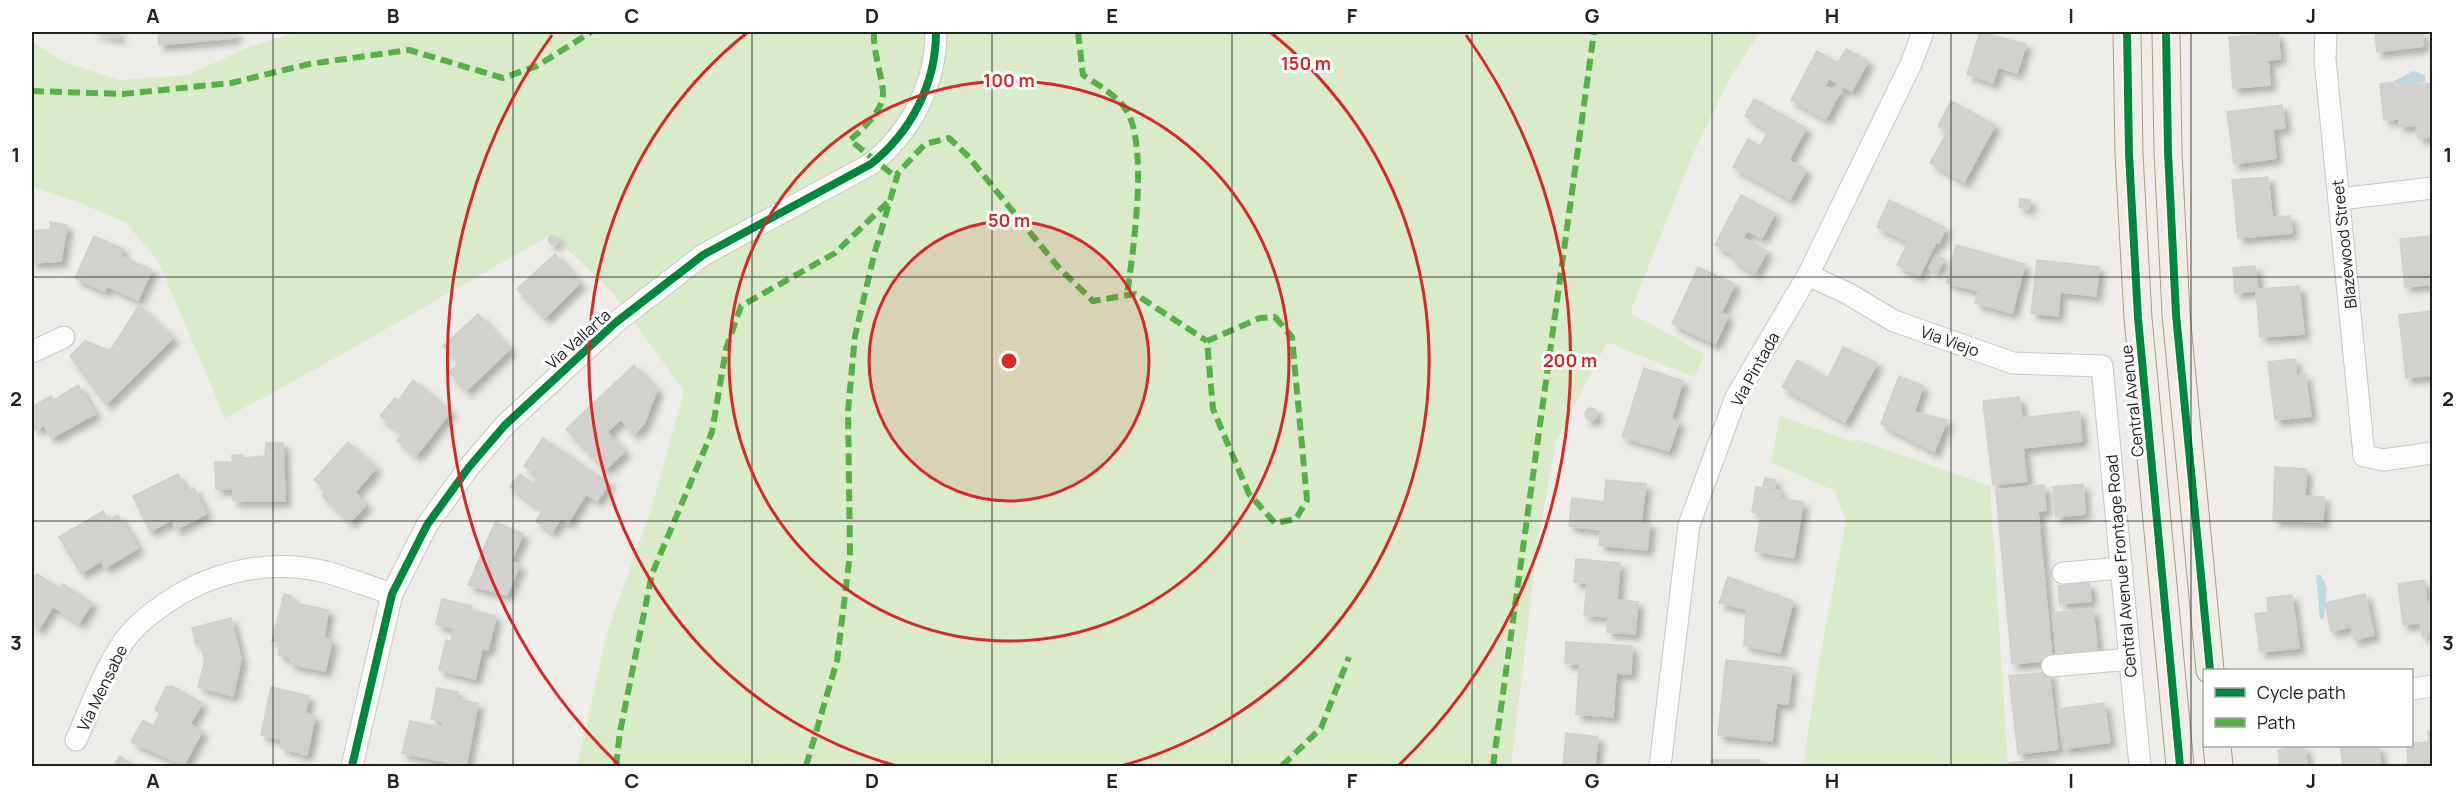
<svg xmlns="http://www.w3.org/2000/svg" width="2464" height="798" font-family="Manrope,sans-serif">
  <style>
    .grass { fill: #d9ebc9 }
    .water { fill: #bed7e1 }
    .building { fill: #d2d1ce; stroke: #d1cfcb; stroke-width: 1.5; fill-rule: evenodd; filter: url(#shadow) }
    .lines { fill: none; stroke-linecap: round; stroke-linejoin: round }
    .minor-casing { stroke: #c7c6c5; stroke-width: 23 }
    .major-casing { stroke: #a49d85; stroke-width: 29 }
    .minor { stroke: #fcfcfc; stroke-width: 21 }
    .major { stroke: #f1ede6; stroke-width: 27 }
    .quiet { stroke: #55b145; stroke-width: 6; stroke-dasharray: 12 6; stroke-linecap: butt }
    .cycleway-casing { stroke: #fff; stroke-width: 11 }
    .cycleway { stroke: #00873e; stroke-width: 8 }
    .grid { fill: none; stroke: #202020; stroke-width: 1.5; stroke-opacity: 0.55 }
    .ring { fill: none; stroke: #d62828; stroke-width: 3 }
    .labels { text-anchor: middle; stroke-width: 6; stroke-linejoin: round; paint-order: stroke }
    .street-label { font-size: 16px; fill: #202020; stroke: #fff }
    .centre { fill: #d62828; stroke: #fff; stroke-width: 3 }
    .ring-label { font-size: 18px; text-anchor: middle; font-weight: bold; fill: #d62828; stroke: #fff; stroke-width: 6; stroke-linejoin: round; paint-order: stroke }
    .neatline { fill: none; stroke: #202020; stroke-width: 2 }
    .grid-label { font-size: 20px; text-anchor: middle; font-weight: bold; fill: #202020 }
  </style>
  <defs>
    <filter id="shadow"><feDropShadow dx="5.5" dy="5.5" stdDeviation="3" flood-color="#0004"/></filter>
  </defs>
  <rect width="100%" height="100%" fill="#eeede9"/>
  <g class="grass">
    <path d="M300 32H1760L1731 76 1694 152 1630 313 1705 354 1694 377 1607 342 1556 442 1538 541 1511 766H577L607 633 651 510 684 391 614 294 552 234C443 295 336 360 225 418L158 261 125 222 75 201 32 187V42L63 62 119 80 188 75 249 47Z"/>
    <polygon points="1780,416 1853,442 1856,439 1990,486 2008,766 1803,766 1818,667 1846,520 1835,491 1771,462"/>
  </g>
  <g class="water">
    <path d="M2413 71 2425 75V82C2412 84 2403 91 2394 81Z"/>
    <polygon points="2316,575 2321,575 2327,588 2324,618 2320,619"/>
  </g>
  <g class="building">
    <polygon points="91,32 120,32 118,38"/>
    <polygon points="158,32 235,32 236,35 233,38 159,45"/>
    <polygon points="1980,32 2026,44 2017,73 1998,67 1993,83 1967,74"/>
    <polygon points="2375,32 2422,32 2424,46 2377,52"/>
    <polygon points="2278,34 2280,59 2268,60 2270,85 2233,88 2229,37"/>
    <path d="M1846 49 1868 61 1852 91 1843 86 1826 119 1791 100 1817 51 1838 63ZM1829 78 1839 84 1835 91 1825 86Z"/>
    <polygon points="2395,82 2395,87 2432,83 2432,124 2430,125 2432,137 2418,138 2416,125 2400,127 2399,119 2384,120 2380,84"/>
    <polygon points="1754,99 1806,128 1789,160 1806,170 1790,199 1733,167 1748,139 1760,146 1769,130 1745,116"/>
    <polygon points="1951,101 1995,125 1964,182 1930,163 1947,132 1938,126"/>
    <polygon points="2282,105 2285,128 2273,129 2276,158 2234,164 2227,112"/>
    <polygon points="2268,177 2272,217 2290,216 2292,233 2238,238 2232,180"/>
    <polygon points="1741,195 1775,213 1762,238 1747,231 1743,238 1767,251 1755,273 1732,260 1734,255 1715,245"/>
    <polygon points="2020,199 2030,200 2029,209 2019,207"/>
    <polygon points="1889,200 1946,228 1939,243 1936,242 1919,276 1897,265 1908,242 1877,227"/>
    <polygon points="50,222 67,225 61,261 32,263 32,231 51,229"/>
    <circle cx="553" cy="240" r="4.5"/>
    <polygon points="94,236 123,249 120,256 152,270 138,300 107,286 104,291 75,278"/>
    <polygon points="2432,236 2432,284 2405,287 2400,239"/>
    <polygon points="1956,245 2025,264 2012,313 1975,303 1979,291 1946,283"/>
    <polygon points="555,254 580,283 545,318 517,289"/>
    <polygon points="1936,255 1944,259 1937,272 1929,268"/>
    <polygon points="2037,260 2099,267 2096,296 2060,292 2058,316 2031,313"/>
    <polygon points="2255,266 2258,289 2299,286 2304,334 2260,337 2256,291 2235,293 2233,268"/>
    <polygon points="1698,267 1735,284 1721,313 1728,316 1715,344 1672,324"/>
    <polygon points="139,305 173,338 106,404 70,356 85,341 110,351"/>
    <polygon points="2432,311 2432,375 2406,378 2399,315"/>
    <polygon points="478,314 510,349 466,391 449,372 459,363 443,346"/>
    <polygon points="1843,347 1877,363 1845,422 1782,387 1797,360 1828,378"/>
    <polygon points="2295,359 2296,375 2305,374 2311,416 2275,420 2268,362"/>
    <polygon points="634,365 657,390 644,424 634,434 621,419 607,432 625,451 605,470 566,429"/>
    <polygon points="1644,368 1683,381 1671,419 1679,421 1669,451 1622,437"/>
    <polygon points="1899,376 1923,386 1914,412 1947,420 1934,452 1881,424"/>
    <polygon points="413,380 451,411 416,456 397,440 402,433 380,416 395,398 398,401"/>
    <polygon points="78,385 95,414 51,438 44,425 36,430 32,422 32,407 51,396 54,400"/>
    <polygon points="2019,397 2022,418 2079,411 2082,441 2023,448 2027,481 1993,485 1983,401"/>
    <circle cx="1591" cy="414" r="6"/>
    <polygon points="543,438 609,483 597,501 586,494 568,523 561,518 552,532 536,521 543,510 510,487 519,474 534,484 539,476 524,466"/>
    <polygon points="348,442 376,468 355,492 366,505 350,522 322,496 326,490 314,480"/>
    <polygon points="266,443 283,443 285,501 233,501 233,489 216,489 215,462 232,462 232,455 242,455 243,458 265,456"/>
    <polygon points="2275,467 2306,469 2305,496 2324,497 2323,522 2273,520"/>
    <polygon points="178,474 186,492 194,488 206,514 176,529 172,520 150,531 133,496"/>
    <polygon points="1765,478 1776,480 1774,489 1763,486"/>
    <polygon points="1606,480 1646,484 1641,522 1650,523 1647,550 1599,545 1601,530 1569,526 1572,498 1604,502"/>
    <polygon points="2083,484 2085,514 2056,517 2053,487"/>
    <polygon points="2044,485 2046,510 2038,511 2052,660 2012,664 1996,490"/>
    <polygon points="1756,487 1781,491 1780,499 1803,502 1794,558 1755,551 1761,514 1752,512"/>
    <polygon points="103,511 109,521 118,515 138,548 105,568 101,561 81,573 59,537"/>
    <polygon points="495,522 523,534 511,562 520,565 507,595 468,585"/>
    <polygon points="1576,559 1620,563 1617,600 1638,602 1635,634 1607,632 1608,617 1584,615 1587,583 1574,582"/>
    <polygon points="37,574 60,589 63,584 92,603 79,623 53,606 39,629 32,624 32,582"/>
    <polygon points="1728,577 1793,601 1780,653 1744,645 1746,609 1719,603"/>
    <polygon points="2424,580 2427,603 2432,602 2432,635 2422,636 2420,623 2403,625 2398,584"/>
    <polygon points="2089,583 2091,601 2060,604 2058,586"/>
    <polygon points="284,594 291,596 290,602 328,610 324,638 332,640 325,671 290,664 290,657 278,655 280,642 272,641"/>
    <polygon points="2365,594 2374,635 2354,640 2351,627 2331,631 2325,603"/>
    <polygon points="2292,595 2299,648 2260,652 2255,614 2268,612 2267,598"/>
    <polygon points="442,599 471,606 470,610 496,616 488,650 482,649 475,679 439,670 446,640 451,641 454,629 436,624"/>
    <polygon points="2093,609 2098,655 2057,658 2053,613"/>
    <polygon points="231,618 241,659 233,696 198,687 205,660 200,643 196,644 192,628"/>
    <polygon points="1566,642 1632,646 1631,674 1616,673 1613,717 1576,714 1579,664 1565,663"/>
    <polygon points="1726,660 1792,668 1788,704 1776,703 1772,741 1718,735"/>
    <polygon points="2049,672 2058,749 2018,754 2009,676"/>
    <polygon points="172,686 202,703 190,724 202,731 184,765 131,742 143,720 153,726 160,714 155,710 166,687"/>
    <polygon points="271,687 309,696 305,713 315,716 307,755 281,748 282,740 261,735"/>
    <polygon points="437,688 458,692 456,699 478,703 466,766 402,753 410,721 443,728 444,722 431,719"/>
    <polygon points="2104,703 2110,742 2064,749 2058,709"/>
    <polygon points="2432,730 2432,766 2408,766 2407,746 2412,746 2412,743 2429,742 2428,731"/>
    <polygon points="1566,733 1598,737 1595,765 1586,764 1585,766 1563,766"/>
    <polygon points="2304,746 2308,766 2280,766 2278,750"/>
    <polygon points="2340,746 2378,746 2381,766 2343,766"/>
    <polygon points="120,756 135,766 113,766"/>
    <polygon points="2047,759 2048,766 2009,766 2009,763"/>
    <rect x="1711" y="760" width="49" height="6"/>
  </g>
  <g class="lines">
    <g class="minor-casing">
      <g id="minor">
        <polyline points="2326,32 2325,59 2364,456 2383,460 2432,453"/>
        <polyline points="2340,199 2432,188"/>
        <polyline points="1808,275 1847,293 1894,321 2013,363 2102,366 2140,766"/>
        <polyline points="32,352 64,337"/>
        <polyline points="2063,573 2122,568"/>
        <polyline points="2052,666 2130,659"/>
        <polyline points="2412,689 2432,686"/>
        <path d="M76 740C91 707 103 671 124 641 137 623 154 611 172 599 217 570 273 559 326 572 348 578 370 587 392 594"/>
        <path d="M352 766 392 594 427 525 469 467 505 425 615 323 703 255 871 164C911 132 936 84 936 32"/>
        <polyline points="1660,766 1689,525 1736,397 1808,275 1911,64 1923,32"/>
      </g>
    </g>
    <g class="major-casing">
      <g id="major">
        <polyline points="2127,32 2129,154 2138,318 2180,766"/>
        <polyline points="2166,32 2168,152 2176,314 2210,670"/>
        <polyline points="2217,746 2219,766"/>
      </g>
    </g>
    <use href="#minor" class="minor"/>
    <use href="#major" class="major"/>
    <g class="quiet">
      <path d="M874 32C873 52 881 71 883 92 884 110 862 130 850 140L897 178"/>
      <path d="M1078 32 1083 75C1098 85 1119 96 1128 113 1148 151 1133 252 1127 295"/>
      <polyline points="32,91 123,94 231,83 309,64 409,50 503,78 537,66 591,32"/>
      <polygon points="1275,317 1292,337 1307,500 1296,519 1275,523 1249,494 1213,409 1207,341 1260,318"/>
      <polyline points="616,766 620,732 652,574 712,432 726,349 741,306 835,253 888,202"/>
      <polyline points="806,766 837,661 850,554 848,411 855,336 874,255 898,173 925,144 949,138 967,155 1059,268 1093,301 1135,294 1207,341"/>
      <polyline points="1282,766 1321,728 1349,657"/>
      <polyline points="1493,766 1594,32"/>
    </g>
    <g class="cycleway-casing">
      <g id="cycleway">
        <polyline points="2127,32 2129,154 2138,318 2180,766"/>
        <polyline points="2166,32 2168,152 2176,314 2210,670"/>
        <path d="M352 766 392 594 427 525 469 467 505 425 615 323 703 255 871 164C911 132 936 84 936 32"/>
      </g>
    </g>
    <use href="#cycleway" class="cycleway"/>
  </g>
  <path class="grid" d="M273 32V766M513 32V766M752 32V766M992 32V766M1232 32V766M1472 32V766M1712 32V766M1951 32V766M2191 32V766M32 277H2432M32 521H2432"/>
  <circle cx="1009" cy="361" r="140" fill="#d62828" fill-opacity=".12"/>
  <g class="ring">
    <circle cx="1009" cy="361" r="140"/>
    <circle cx="1009" cy="361" r="280"/>
    <path d="M897 766A420 420 0 0 1 748 32M1270 32A420 420 0 0 1 1121 766"/>
    <path d="M619 765A561 561 0 0 1 552 35M1466 35A561 561 0 0 1 1399 765"/>
  </g>
  <g class="labels">
    <g class="street-label">
      <text transform="translate(2344 244) rotate(-96)" y="6">Blazewood Street</text>
      <text transform="translate(578 339) rotate(-42)" y="6">Via Vallarta</text>
      <text transform="translate(1950 341) rotate(20)" y="6">Via Viejo</text>
      <text transform="translate(1755 369) rotate(-61)" y="6">Via Pintada</text>
      <text transform="translate(2132 401) rotate(-96)" y="6">Central Avenue</text>
      <text transform="translate(2121 566) rotate(-95)" y="6">Central Avenue Frontage Road</text>
      <text transform="translate(102 688) rotate(-64)" y="6">Via Mensabe</text>
    </g>
  </g>
  <circle cx="1009" cy="361" r="9" class="centre"/>
  <g class="ring-label">
    <text x="1306" y="70">150 m</text>
    <text x="1009" y="87">100 m</text>
    <text x="1009" y="227">50 m</text>
    <text x="1570" y="367">200 m</text>
  </g>
  <rect width="2464" height="798" fill="none" stroke="#ffffff" stroke-width="66"/>
  <rect x="2203" y="669" width="210" height="78" fill="#ffffff" stroke="#a6a6a6" stroke-width="1.5"/>
  <rect x="2215" y="688" width="30" height="9" fill="#00873e" stroke="#a6a6a6" stroke-width="1.5"/>
  <text x="2257" y="699" font-size="18" fill="#202020">Cycle path</text>
  <rect x="2215" y="718" width="30" height="9" fill="#55b145" stroke="#a6a6a6" stroke-width="1.5"/>
  <text x="2257" y="729" font-size="18" fill="#202020">Path</text>
  <rect x="33" y="33" width="2398" height="732" class="neatline"/>
  <g class="grid-label">
    <text x="153" y="23">A</text>
    <text x="393" y="23">B</text>
    <text x="632" y="23">C</text>
    <text x="872" y="23">D</text>
    <text x="1112" y="23">E</text>
    <text x="1352" y="23">F</text>
    <text x="1592" y="23">G</text>
    <text x="1832" y="23">H</text>
    <text x="2071" y="23">I</text>
    <text x="2311" y="23">J</text>
    <text x="16" y="162">1</text>
    <text x="2448" y="162">1</text>
    <text x="16" y="406">2</text>
    <text x="2448" y="406">2</text>
    <text x="16" y="650">3</text>
    <text x="2448" y="650">3</text>
    <text x="153" y="788">A</text>
    <text x="393" y="788">B</text>
    <text x="632" y="788">C</text>
    <text x="872" y="788">D</text>
    <text x="1112" y="788">E</text>
    <text x="1352" y="788">F</text>
    <text x="1592" y="788">G</text>
    <text x="1832" y="788">H</text>
    <text x="2071" y="788">I</text>
    <text x="2311" y="788">J</text>
  </g>
</svg>
